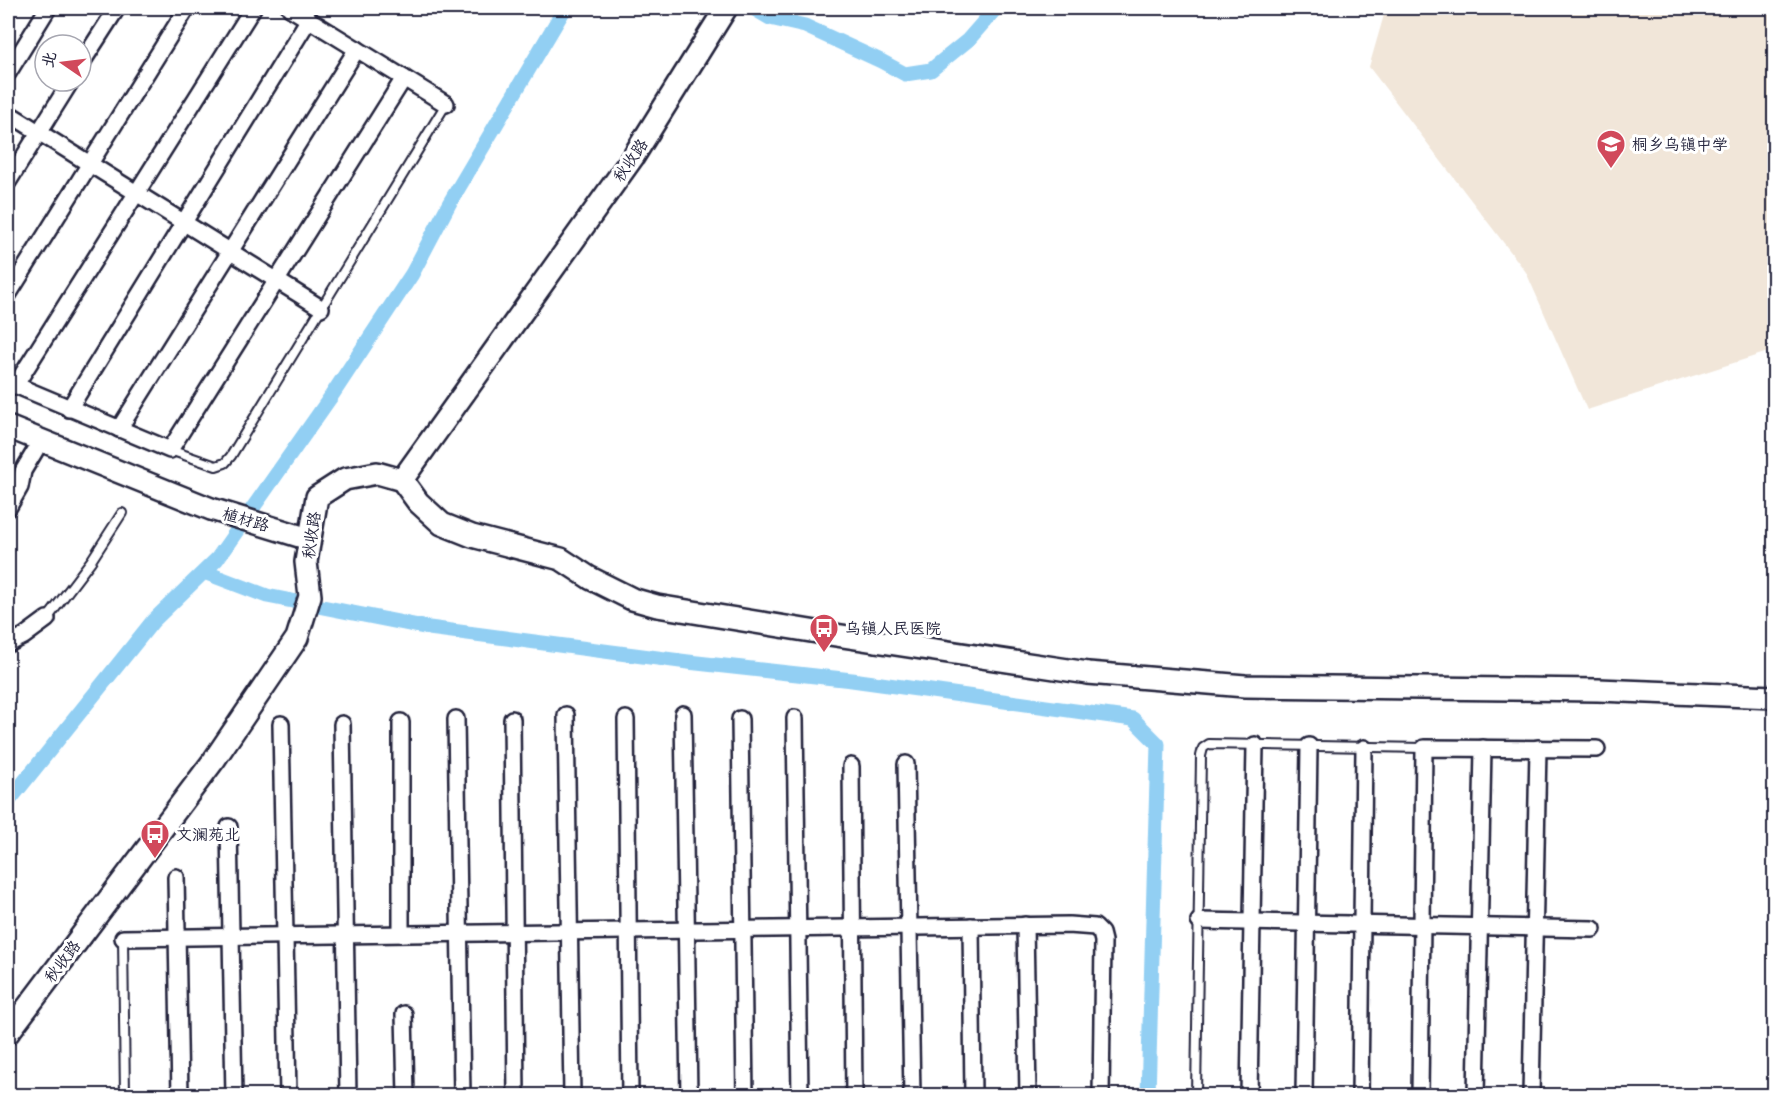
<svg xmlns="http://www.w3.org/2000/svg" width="1782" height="1103" font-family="Pangolin,'LXGW WenKai TC',sans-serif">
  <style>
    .built { fill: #f1e6d9 }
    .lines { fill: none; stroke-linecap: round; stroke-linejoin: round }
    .canal { stroke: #92cff3; stroke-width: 15 }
    .lane-casing { stroke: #22223b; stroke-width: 12 }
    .street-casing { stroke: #22223b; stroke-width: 20 }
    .secondary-casing { stroke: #22223b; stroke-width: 26 }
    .lane { stroke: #fff; stroke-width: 8 }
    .street { stroke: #fff; stroke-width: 15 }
    .secondary { stroke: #fff; stroke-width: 21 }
    .labels { text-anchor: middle; stroke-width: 6; stroke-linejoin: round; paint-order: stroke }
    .poi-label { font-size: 16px; fill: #22223b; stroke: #fff; text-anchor: start }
    .street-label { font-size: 16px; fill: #22223b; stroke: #fff }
  </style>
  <rect width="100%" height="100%" fill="#fff"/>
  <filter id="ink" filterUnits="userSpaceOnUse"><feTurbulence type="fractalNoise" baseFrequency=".0167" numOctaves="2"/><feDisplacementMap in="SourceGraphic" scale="12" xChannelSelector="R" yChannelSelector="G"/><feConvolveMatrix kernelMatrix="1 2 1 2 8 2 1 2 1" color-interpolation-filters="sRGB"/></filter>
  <g filter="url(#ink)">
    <polygon class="built" points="1386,8 1774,8 1774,350 1587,410 1526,272 1369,67"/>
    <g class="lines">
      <g class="canal">
        <polyline points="753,8 770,18 805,26 881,61 905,74 931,70 968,40 996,8"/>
        <polyline points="204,572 267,596 429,628 688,662 852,680 1133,719 1158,744 1148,1096"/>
        <polyline points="8,802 153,621 217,559 330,398 412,274 449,204 565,8"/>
      </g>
      <g class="lane-casing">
        <g id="lane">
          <polyline points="170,450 216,466 225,463 231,456 446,104"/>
          <polyline points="47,619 91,561 122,513"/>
          <polyline points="123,938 125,1096"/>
          <polyline points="1196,1096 1201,756 1203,748 1209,744 1424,748"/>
        </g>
      </g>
      <g class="street-casing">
        <g id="street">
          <polyline points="290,8 446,104"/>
          <polyline points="81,64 117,8"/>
          <polyline points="8,73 48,8"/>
          <polyline points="8,113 321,308"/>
          <polyline points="8,182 71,81"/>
          <polyline points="8,295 187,8"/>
          <polyline points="8,382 170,450 404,78"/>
          <polyline points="15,386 253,8"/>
          <polyline points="69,409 309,19"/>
          <polyline points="119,429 357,49"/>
          <polyline points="8,508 20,487 23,471 41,441"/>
          <polyline points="8,644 24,636 47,619"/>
          <polyline points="683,714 689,1096"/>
          <polyline points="566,715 572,1096"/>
          <polyline points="795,718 800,1096"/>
          <polyline points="456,719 462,1096"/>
          <polyline points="512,719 516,1096"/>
          <polyline points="626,719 630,1096"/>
          <polyline points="740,719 745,1096"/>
          <polyline points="401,722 401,934"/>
          <polyline points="281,724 288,1096"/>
          <polyline points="342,724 348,1096"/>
          <polyline points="906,764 912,1096"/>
          <polyline points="851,766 854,1096"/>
          <polyline points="229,827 234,1096"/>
          <polyline points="176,877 180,1096"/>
          <polyline points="1199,921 1593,929"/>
          <polyline points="1025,925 1028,1096"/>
          <polyline points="971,926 973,1096"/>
          <polyline points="123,938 1069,925 1095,927 1101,933 1103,941 1101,1096"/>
          <polyline points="404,1014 406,1096"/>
          <polyline points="1249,1096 1255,745"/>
          <polyline points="1304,1096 1309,746"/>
          <polyline points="1360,1096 1364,748"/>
          <polyline points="1420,1096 1424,748 1597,749"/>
          <polyline points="1476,1096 1483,748"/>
          <polyline points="1531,1096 1538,748"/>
        </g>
      </g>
      <g class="secondary-casing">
        <g id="secondary">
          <polyline points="8,427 211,509 309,539"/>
          <polyline points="402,480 418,502 442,524 472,536 561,559 590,578 632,599 657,606 829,634 1088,673 1245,686 1598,690 1774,697"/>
          <polyline points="402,480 633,157 726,8"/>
          <polyline points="8,1033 214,760 297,638 310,596 306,562 317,497 345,479 377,473 402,480"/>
        </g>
      </g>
      <use href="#lane" class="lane"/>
      <use href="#street" class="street"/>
      <use href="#secondary" class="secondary"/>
    </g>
  </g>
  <defs>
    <g id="school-pin" transform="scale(1.5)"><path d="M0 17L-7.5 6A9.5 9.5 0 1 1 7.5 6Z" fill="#d1495b" stroke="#fff"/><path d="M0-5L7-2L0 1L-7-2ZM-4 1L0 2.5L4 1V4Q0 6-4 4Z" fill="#fff"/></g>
    <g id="bus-pin" transform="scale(1.5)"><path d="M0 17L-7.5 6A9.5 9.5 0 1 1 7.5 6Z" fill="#d1495b" stroke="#fff"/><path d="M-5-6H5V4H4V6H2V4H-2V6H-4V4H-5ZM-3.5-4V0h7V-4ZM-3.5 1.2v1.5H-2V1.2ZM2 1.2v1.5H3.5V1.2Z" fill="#fff"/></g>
  </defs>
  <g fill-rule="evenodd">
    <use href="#school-pin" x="1611" y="144"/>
    <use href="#bus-pin" x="824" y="628"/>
    <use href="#bus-pin" x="155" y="834"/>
  </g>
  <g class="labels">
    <g class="poi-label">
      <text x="1632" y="150">桐乡乌镇中学</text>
      <text x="845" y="634">乌镇人民医院</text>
      <text x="176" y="840">文澜苑北</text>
    </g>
    <g class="street-label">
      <text transform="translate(630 160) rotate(-56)" y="6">秋收路</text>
      <text transform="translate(246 519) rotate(16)" y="6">植材路</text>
      <text transform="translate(311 535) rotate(-82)" y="6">秋收路</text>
      <text transform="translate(62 961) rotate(-53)" y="6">秋收路</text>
    </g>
  </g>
  <rect width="1782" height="1103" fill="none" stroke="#fff" stroke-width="30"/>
  <rect x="15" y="15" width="1752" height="1073" fill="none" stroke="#22223b" stroke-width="2" filter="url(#ink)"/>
  <g transform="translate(63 63) rotate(284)"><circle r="28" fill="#ffffff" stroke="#a7a7b1" stroke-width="1.5"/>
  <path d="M0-4.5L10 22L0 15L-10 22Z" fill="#d1495b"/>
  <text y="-9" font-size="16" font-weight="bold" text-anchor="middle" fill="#22223b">北</text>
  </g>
</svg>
